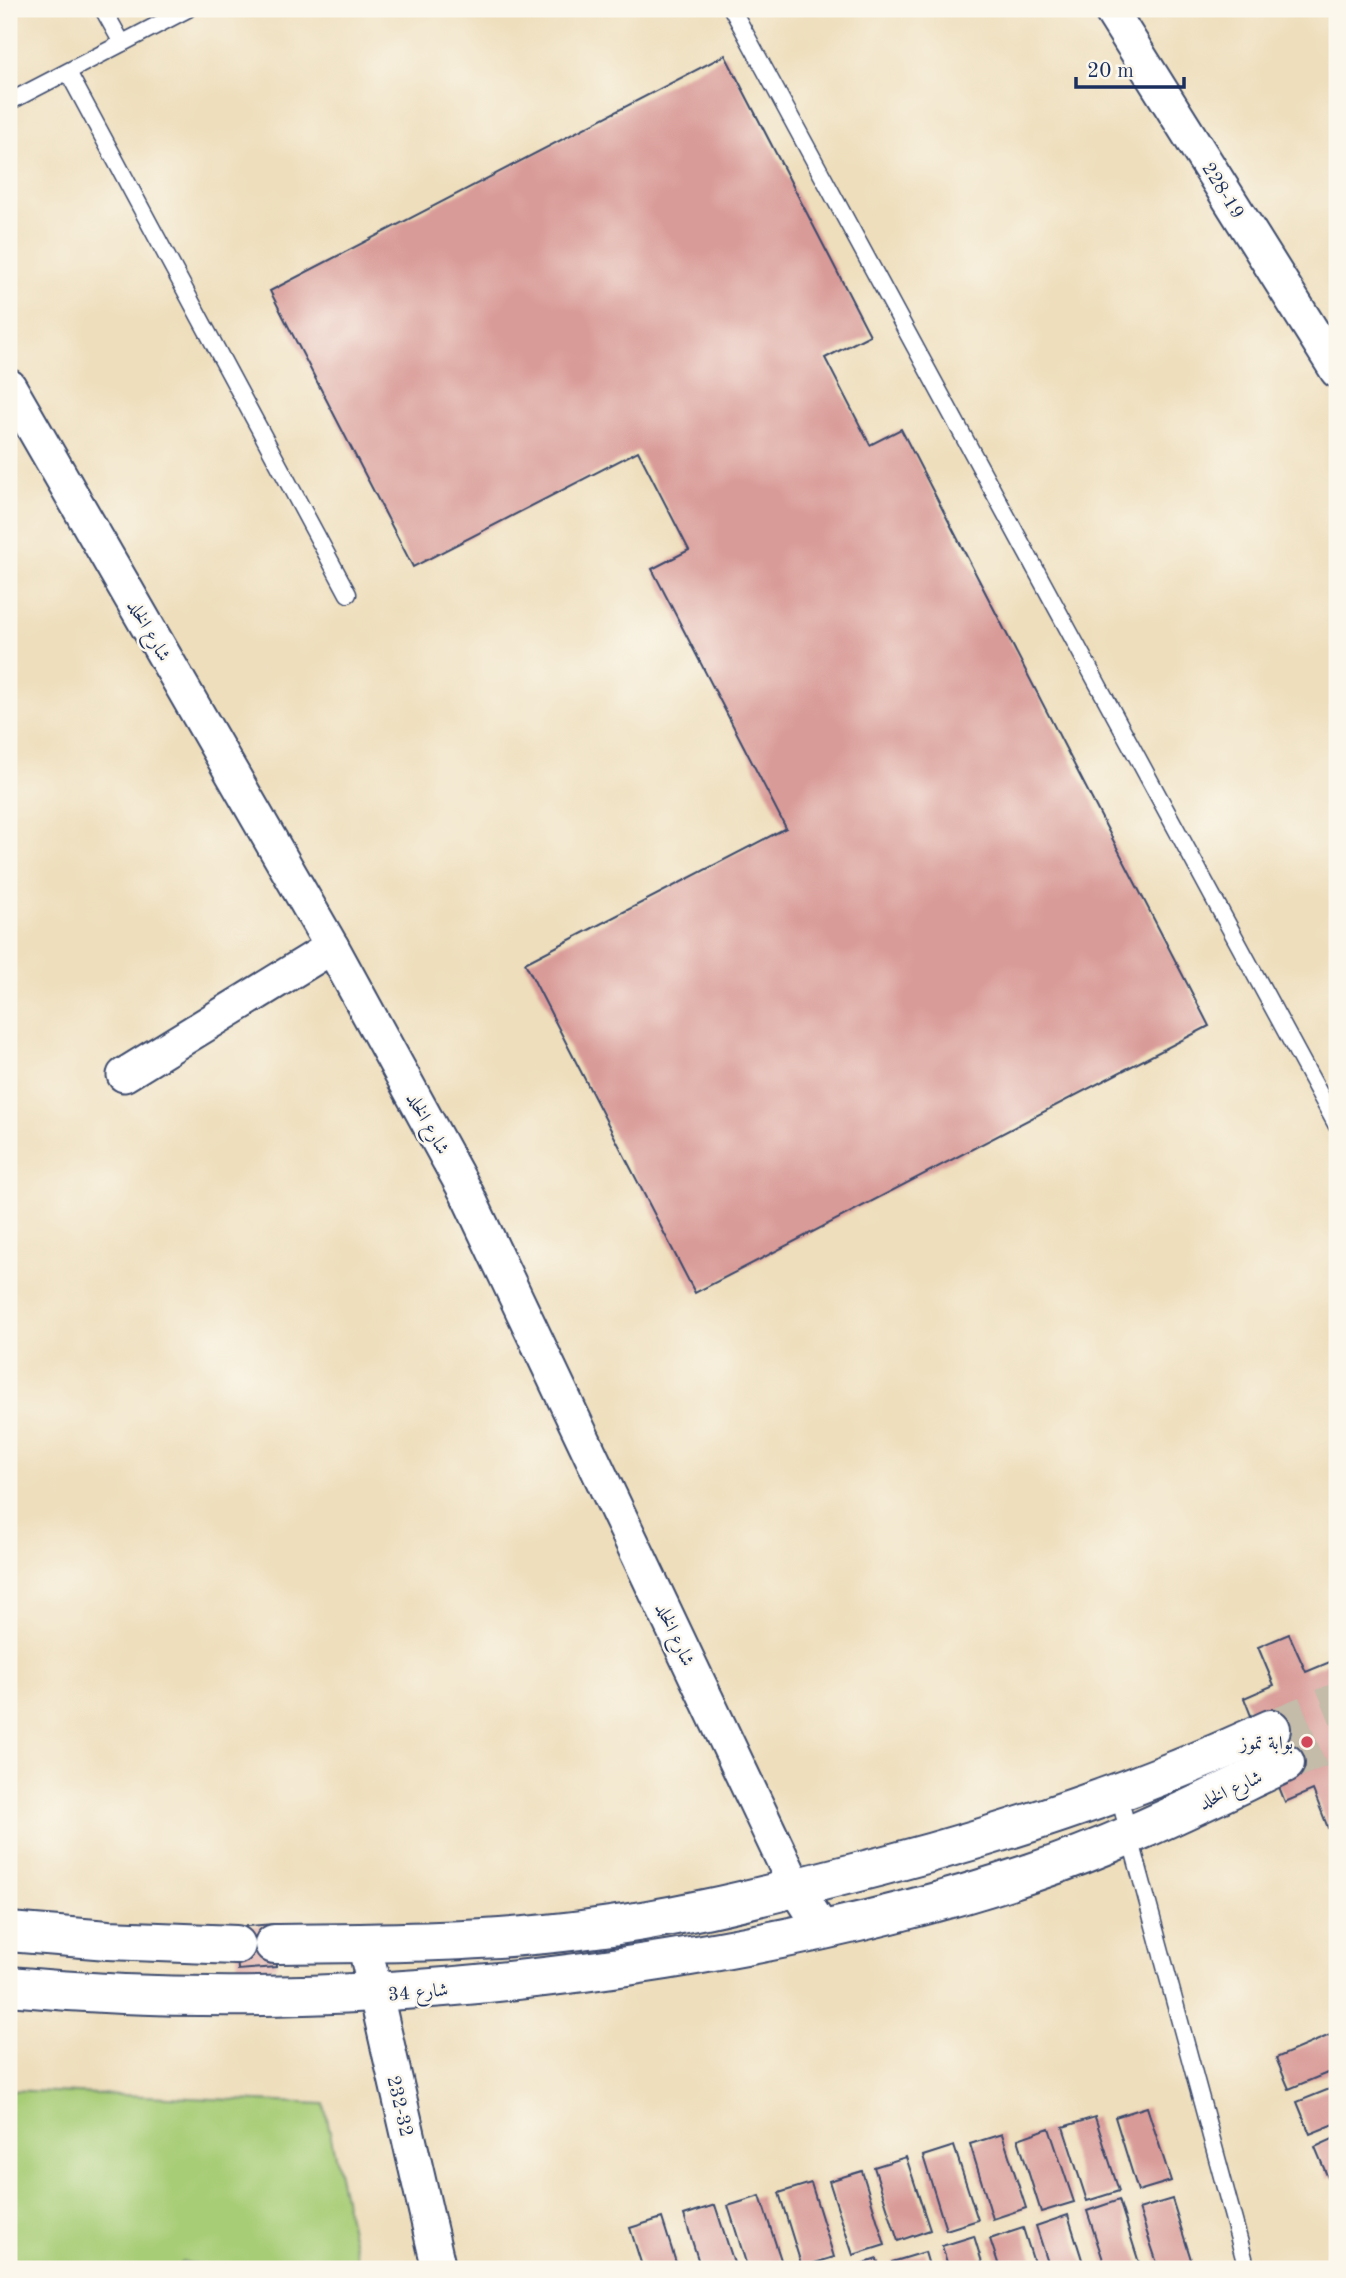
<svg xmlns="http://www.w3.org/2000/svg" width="1346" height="2278" font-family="'Old Standard TT',Amiri,serif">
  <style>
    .green { fill: #a8cd77; stroke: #627e6a; stroke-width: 2 }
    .building { fill: #d99b98 }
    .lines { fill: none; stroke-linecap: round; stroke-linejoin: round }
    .secondary-tunnel { stroke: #c4bba9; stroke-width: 38; stroke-dasharray: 38 19; stroke-linecap: butt }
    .service-casing { stroke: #3b496c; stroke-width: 19 }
    .minor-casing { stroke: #3b496c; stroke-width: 37 }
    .secondary-casing { stroke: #3b496c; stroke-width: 42 }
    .service { stroke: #fff; stroke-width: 16 }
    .minor { stroke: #fff; stroke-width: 33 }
    .secondary { stroke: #fff; stroke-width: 38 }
    .poi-dot { fill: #d1495b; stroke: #fbf7ec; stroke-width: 2.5 }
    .labels { text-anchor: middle; stroke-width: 5; stroke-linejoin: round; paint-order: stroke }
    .street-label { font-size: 19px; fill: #1b2f5e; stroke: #fbf7ec }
    .poi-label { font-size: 19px; fill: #1b2f5e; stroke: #fbf7ec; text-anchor: end }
  </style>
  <rect width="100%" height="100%" fill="#fbf7ec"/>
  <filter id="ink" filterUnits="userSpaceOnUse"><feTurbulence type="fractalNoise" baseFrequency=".0143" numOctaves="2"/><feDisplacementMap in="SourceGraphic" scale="14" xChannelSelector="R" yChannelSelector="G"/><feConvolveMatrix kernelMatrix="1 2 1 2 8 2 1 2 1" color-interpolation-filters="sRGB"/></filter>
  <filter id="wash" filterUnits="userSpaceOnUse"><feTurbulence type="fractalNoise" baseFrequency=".00686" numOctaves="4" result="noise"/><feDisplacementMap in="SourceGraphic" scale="28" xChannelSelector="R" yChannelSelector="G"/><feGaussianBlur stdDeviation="1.57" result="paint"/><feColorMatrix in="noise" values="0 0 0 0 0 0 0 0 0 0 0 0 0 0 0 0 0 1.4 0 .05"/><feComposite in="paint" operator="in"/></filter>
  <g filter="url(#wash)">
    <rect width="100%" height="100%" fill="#eedebc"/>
    <polygon class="green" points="9,2090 324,2104 359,2269 209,2269 182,2261 177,2269 9,2269"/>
    <g id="blocks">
      <g class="building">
        <polygon points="725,55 870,335 825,358 870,445 901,429 1209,1026 695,1293 525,963 786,828 652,569 689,550 638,451 413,567 270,291"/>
        <polygon points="1289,1634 1306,1672 1337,1659 1337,1684 1331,1687 1337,1702 1337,1824 1328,1828 1313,1790 1285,1802 1244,1698 1274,1685 1258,1647"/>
        <polygon points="273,1924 276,1967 238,1970 235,1927"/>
        <polygon points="1337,2032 1337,2069 1289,2089 1276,2058"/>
        <polygon points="1337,2086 1337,2123 1310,2134 1297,2102"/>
        <polygon points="1147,2107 1171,2181 1138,2191 1115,2117"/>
        <polygon points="1095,2117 1119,2191 1087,2201 1063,2127"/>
        <polygon points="1049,2128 1074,2202 1041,2212 1018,2139"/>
        <polygon points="1002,2134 1026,2208 993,2219 970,2144"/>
        <polygon points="1337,2137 1337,2174 1328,2178 1315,2147"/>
        <polygon points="954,2146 978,2220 946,2230 923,2156"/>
        <polygon points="906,2157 930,2230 898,2241 874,2167"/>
        <polygon points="862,2171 885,2245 853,2255 829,2181"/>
        <polygon points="811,2183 834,2257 802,2267 779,2193"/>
        <polygon points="760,2196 784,2269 748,2269 728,2206"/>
        <polygon points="1172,2199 1194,2269 1159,2269 1139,2209"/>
        <polygon points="1119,2200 1141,2269 1106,2269 1087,2211"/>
        <polygon points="715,2205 736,2269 701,2269 684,2215"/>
        <polygon points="1068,2215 1085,2269 1050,2269 1036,2226"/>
        <polygon points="662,2218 678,2269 643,2269 630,2228"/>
        <polygon points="1023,2228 1036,2269 1000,2269 990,2239"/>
        <polygon points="974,2236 984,2269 949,2269 942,2246"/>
        <polygon points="925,2252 930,2269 894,2269 892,2262"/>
        <polygon points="877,2259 880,2269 847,2269"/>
      </g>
    </g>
  </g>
  <g filter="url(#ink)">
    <use href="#blocks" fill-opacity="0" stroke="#3b496c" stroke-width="2"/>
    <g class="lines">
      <g class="secondary-tunnel">
        <polyline points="1271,1729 1337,1702"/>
        <polyline points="1285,1763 1337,1741"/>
      </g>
      <g class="service-casing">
        <g id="service">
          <polyline points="103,9 122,43"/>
          <polyline points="732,9 1337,1126"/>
          <polyline points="68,72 348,594"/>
          <polyline points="9,102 188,9"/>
          <polyline points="1118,1793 1247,2269"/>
        </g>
      </g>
      <g class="minor-casing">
        <g id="minor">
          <polyline points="1110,9 1337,371"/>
          <polyline points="9,386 332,947 466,1192 796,1888 823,1930"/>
          <polyline points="124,1075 332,947"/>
          <polyline points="364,1943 439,2269"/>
        </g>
      </g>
      <g class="secondary-casing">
        <g id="secondary">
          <polyline points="9,1932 108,1940 236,1945"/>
          <path d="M274 1944C377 1943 479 1943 581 1930 666 1920 748 1900 830 1879 982 1842 1129 1795 1271 1729"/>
          <path d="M9 1986C229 2007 447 1995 666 1960 789 1940 913 1913 1031 1873 1119 1844 1202 1802 1285 1763"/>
        </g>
      </g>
      <use href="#service" class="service"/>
      <use href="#minor" class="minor"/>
      <use href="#secondary" class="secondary"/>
    </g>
  </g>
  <circle class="poi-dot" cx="1307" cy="1742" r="7"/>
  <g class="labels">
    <g class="street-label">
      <text transform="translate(1224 190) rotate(58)" y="7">228-19</text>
      <text transform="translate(150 630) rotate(60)" y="7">شارع الخلد</text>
      <text transform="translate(429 1123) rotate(61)" y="7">شارع الخلد</text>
      <text transform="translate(676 1634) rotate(65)" y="7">شارع الخلد</text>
      <text transform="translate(1230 1789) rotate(-25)" y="7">شارع الخلد</text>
      <text transform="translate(418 1991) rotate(-5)" y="7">شارع 34</text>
      <text transform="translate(401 2106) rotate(77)" y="7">232-32</text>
    </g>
    <g class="poi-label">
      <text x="1293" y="1749">بوابة تموز</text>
    </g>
  </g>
  <rect width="1346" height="2278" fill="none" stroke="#fbf7ec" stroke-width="35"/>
  <path d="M1076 77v10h108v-10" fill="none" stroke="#1b2f5e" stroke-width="3.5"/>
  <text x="1087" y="77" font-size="21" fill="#1b2f5e" stroke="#fbf7ec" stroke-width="5" paint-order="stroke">20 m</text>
</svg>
